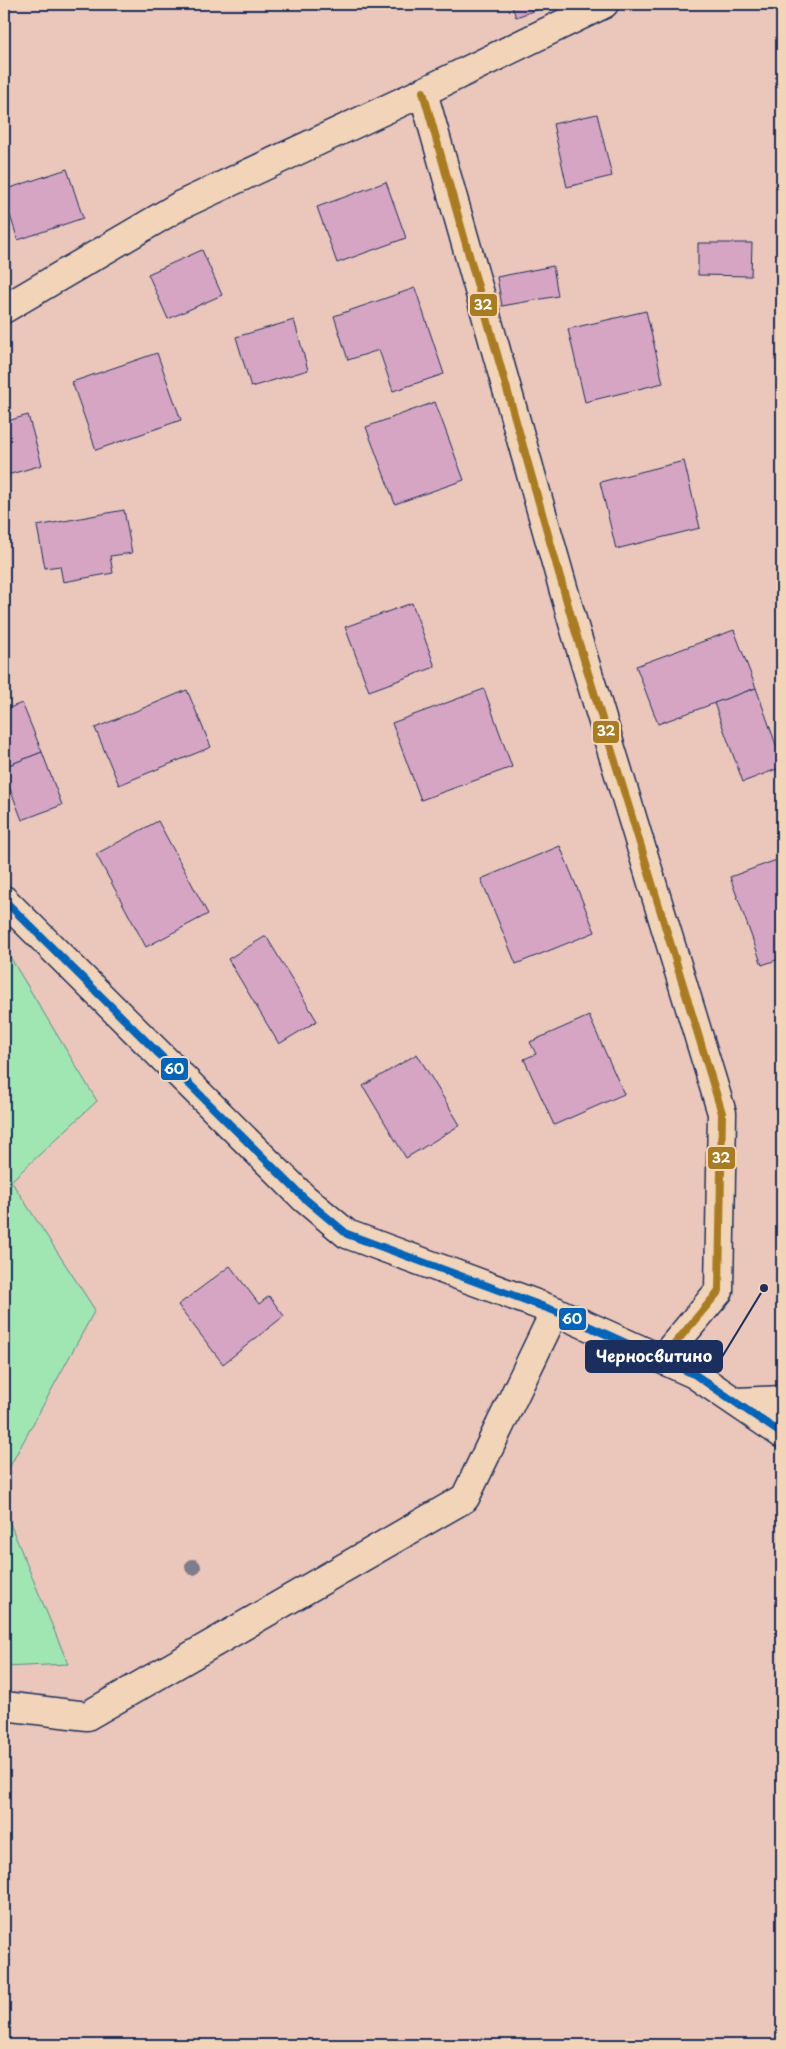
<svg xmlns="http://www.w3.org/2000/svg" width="786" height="2049" font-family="'Playpen Sans',sans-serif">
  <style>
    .green { fill: #a0e6b2; stroke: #5e8a88 }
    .building { fill: #d6a5c3; stroke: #1b2f5e }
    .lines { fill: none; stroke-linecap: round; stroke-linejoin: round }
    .minor-casing { stroke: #1b2f5e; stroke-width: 31 }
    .minor { stroke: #f2d4b8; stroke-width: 28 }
    .bus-1-casing { stroke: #f2d4b8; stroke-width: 11 }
    .bus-2-casing { stroke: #f2d4b8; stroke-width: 11 }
    .bus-1 { stroke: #aa7c21; stroke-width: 8 }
    .bus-2 { stroke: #0065bd; stroke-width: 8 }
    .tree { fill: #7f7d8c }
    .leader { fill: none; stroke: #1b2f5e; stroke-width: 2 }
    .callout-dot { fill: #1b2f5e; stroke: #f2d4b8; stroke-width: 2 }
    .callout { fill: #1b2f5e; stroke: #1b2f5e; stroke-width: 2 }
    .callout-label { font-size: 16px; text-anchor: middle; font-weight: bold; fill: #fff }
    .line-badge { stroke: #f2d4b8; stroke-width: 2 }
    .badge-label { font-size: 14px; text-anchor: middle; font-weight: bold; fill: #fff }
  </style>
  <rect width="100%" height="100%" fill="#eac6bb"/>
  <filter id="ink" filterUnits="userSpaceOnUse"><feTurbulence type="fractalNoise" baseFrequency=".02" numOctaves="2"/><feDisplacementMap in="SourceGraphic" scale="10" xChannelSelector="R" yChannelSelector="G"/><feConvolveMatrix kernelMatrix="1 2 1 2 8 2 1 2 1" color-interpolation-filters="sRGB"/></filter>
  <g filter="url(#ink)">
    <g class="green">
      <polygon points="4,947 97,1101 11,1181 95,1310 4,1477"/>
      <polygon points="4,1509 68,1664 4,1667"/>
    </g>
    <g class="building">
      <polygon points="511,4 553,4 516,17"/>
      <polygon points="597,114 612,176 567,187 553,124"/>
      <polygon points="67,169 83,218 18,240 4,197 4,190"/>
      <polygon points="386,182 406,238 337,263 317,207"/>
      <polygon points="698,243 752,243 751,276 698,275"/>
      <polygon points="202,250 222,295 168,319 148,274"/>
      <polygon points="553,266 558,296 502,306 497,277"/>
      <polygon points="415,288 444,374 393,391 379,350 348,360 334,316"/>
      <polygon points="646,311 663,383 585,402 568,329"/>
      <polygon points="294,320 308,370 251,387 236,337"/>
      <polygon points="157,353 181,420 96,450 72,382"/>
      <polygon points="435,402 464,480 395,504 366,427"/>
      <polygon points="28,415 42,465 4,476 4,422"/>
      <polygon points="684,461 700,528 616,549 600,482"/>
      <polygon points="124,510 132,553 110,556 113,573 63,582 60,566 45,568 37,526"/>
      <polygon points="412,603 435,667 369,691 345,627"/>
      <polygon points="734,630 756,688 658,724 636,666"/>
      <polygon points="756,688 782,762 782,767 743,782 714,703"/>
      <polygon points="484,689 512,767 421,800 392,723"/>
      <polygon points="187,690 211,747 119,785 95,728"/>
      <polygon points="22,703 42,752 4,767 4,710"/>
      <polygon points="42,752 62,805 22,820 4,773 4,767"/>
      <polygon points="158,821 208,914 146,947 96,854"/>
      <polygon points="560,846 595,932 516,964 481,879"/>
      <polygon points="782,858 782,958 762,965 730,877"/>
      <polygon points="266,936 317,1021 279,1044 228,959"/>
      <polygon points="589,1016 624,1094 554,1125 524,1059 536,1054 530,1042"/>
      <polygon points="417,1054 460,1125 406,1158 363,1086"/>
      <polygon points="230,1266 259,1304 269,1296 284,1316 223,1364 178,1305"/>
    </g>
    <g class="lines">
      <g class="minor-casing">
        <g id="minor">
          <polyline points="423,92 575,630 722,1113 719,1291 662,1359"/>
          <polyline points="4,309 181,205 423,92 604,4"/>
          <polyline points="4,900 304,1198 347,1234 555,1311 694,1374 782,1434"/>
          <polyline points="737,1402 782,1400"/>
          <polyline points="4,1706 87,1716 465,1498 555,1311"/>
        </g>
      </g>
      <use href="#minor" class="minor"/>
      <g class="bus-1-casing">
        <polyline id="bus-1" points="423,92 575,630 722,1113 719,1291 662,1359"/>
      </g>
      <g class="bus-2-casing">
        <polyline id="bus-2" points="4,900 304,1198 347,1234 555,1311 694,1374 782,1434"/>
      </g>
      <use href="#bus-1" class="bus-1"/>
      <use href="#bus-2" class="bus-2"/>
    </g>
    <circle class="tree" cx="193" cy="1567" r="8"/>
  </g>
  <path class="leader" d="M764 1288L722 1357"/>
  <circle class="callout-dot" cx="764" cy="1288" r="5"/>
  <rect class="callout" x="586" y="1341" width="136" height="31" rx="5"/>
  <g class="callout-label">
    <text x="654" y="1362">Черносвитино</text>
  </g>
  <g class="line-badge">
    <rect x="469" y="293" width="29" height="24" rx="5" fill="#aa7c21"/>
    <rect x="592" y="720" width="28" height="24" rx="5" fill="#aa7c21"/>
    <rect x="160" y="1057" width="29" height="24" rx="5" fill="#0065bd"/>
    <rect x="707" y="1146" width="29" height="24" rx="5" fill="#aa7c21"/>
    <rect x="558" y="1307" width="29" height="24" rx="5" fill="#0065bd"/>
  </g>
  <g class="badge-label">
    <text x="483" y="310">32</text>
    <text x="606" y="736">32</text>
    <text x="174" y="1074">60</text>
    <text x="721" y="1163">32</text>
    <text x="572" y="1324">60</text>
  </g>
  <rect width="786" height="2049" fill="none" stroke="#f2d4b8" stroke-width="20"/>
  <rect x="10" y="10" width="766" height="2029" fill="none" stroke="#1b2f5e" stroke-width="2" filter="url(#ink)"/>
</svg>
